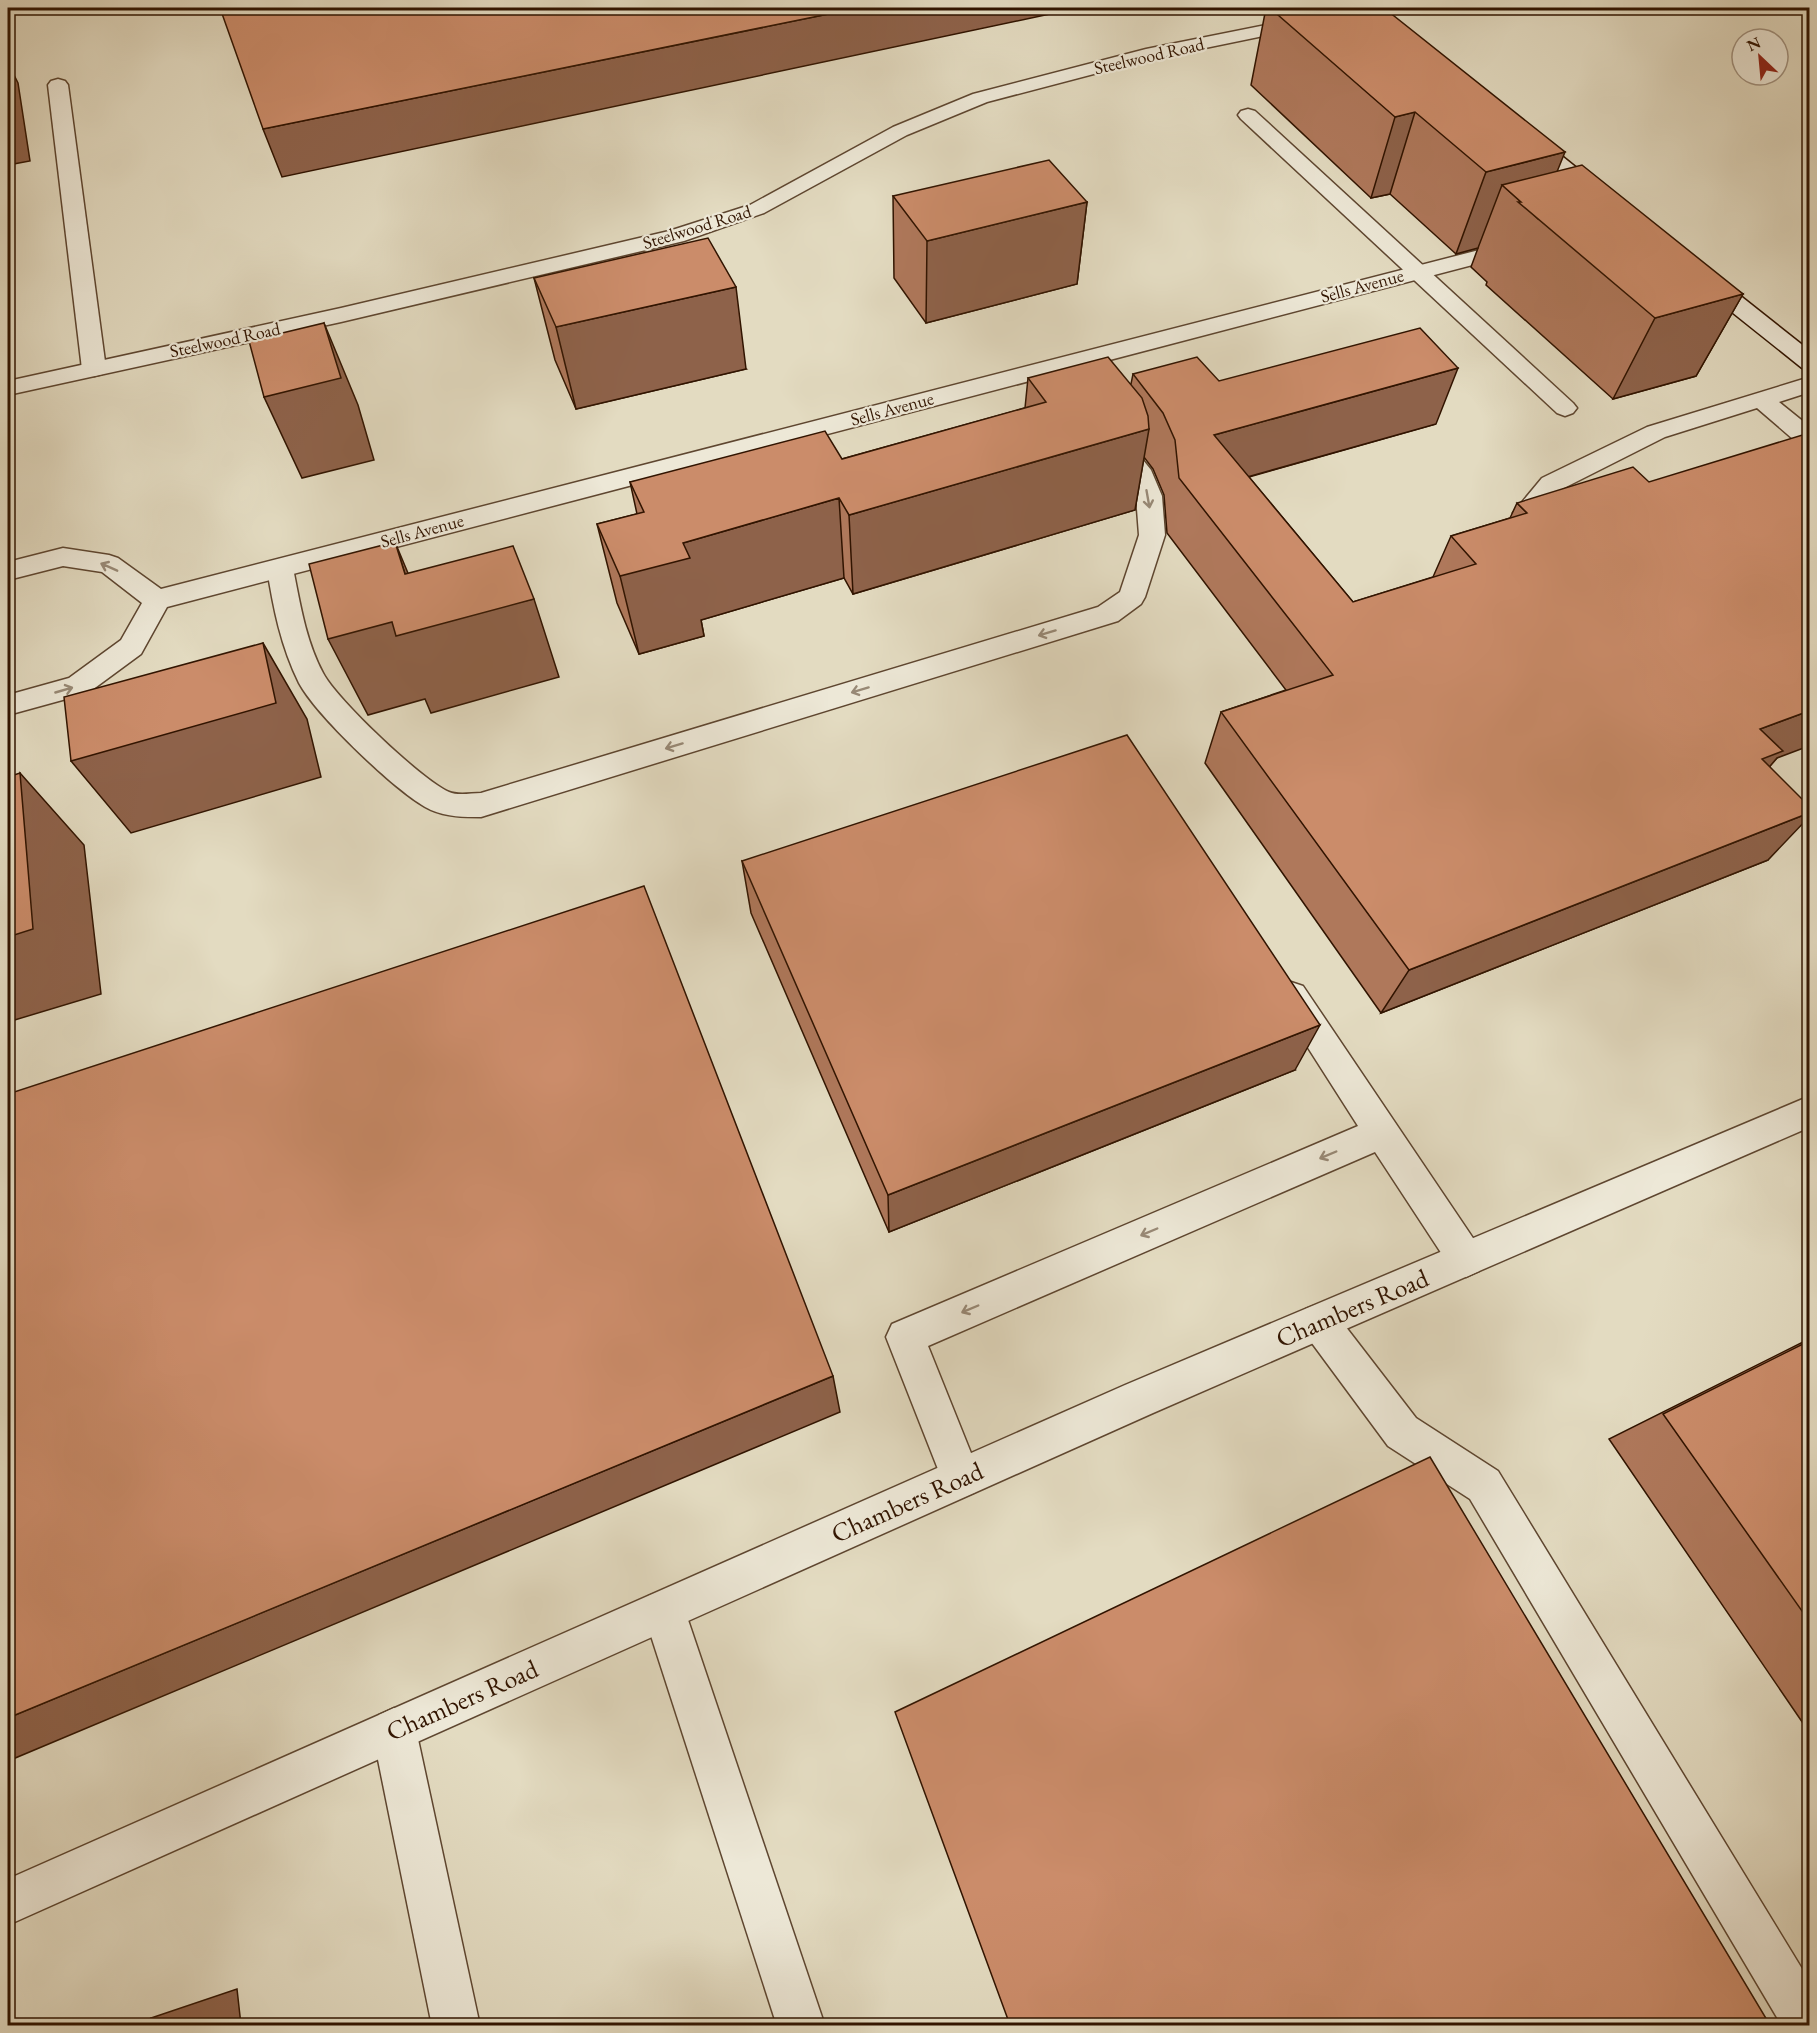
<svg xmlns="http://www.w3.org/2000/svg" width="1817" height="2033" font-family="'EB Garamond',serif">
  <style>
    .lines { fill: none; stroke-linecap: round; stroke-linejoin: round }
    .lane-casing { stroke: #5e4630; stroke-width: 3 }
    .street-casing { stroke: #5e4630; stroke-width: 3 }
    .secondary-casing { stroke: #311400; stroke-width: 3 }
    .lane { fill: #ede8d7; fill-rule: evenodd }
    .street { fill: #ede8d7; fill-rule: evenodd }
    .secondary { fill: #ede8d7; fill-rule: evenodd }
    .wall { fill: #af785b; stroke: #311400; stroke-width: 1.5 }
    .shaded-wall { fill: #8e624a; stroke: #311400; stroke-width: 1.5 }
    .building { fill: #cb8c6a; stroke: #311400; stroke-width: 1.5 }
    .oneway { stroke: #988976 }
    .labels { text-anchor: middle; stroke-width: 4.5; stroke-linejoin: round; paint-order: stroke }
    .far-street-label { font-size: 18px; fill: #311400; stroke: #ede8d7 }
    .near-street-label { font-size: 26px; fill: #311400; stroke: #ede8d7 }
  </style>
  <rect width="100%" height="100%" fill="#e3dbc1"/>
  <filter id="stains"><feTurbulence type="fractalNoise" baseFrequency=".00333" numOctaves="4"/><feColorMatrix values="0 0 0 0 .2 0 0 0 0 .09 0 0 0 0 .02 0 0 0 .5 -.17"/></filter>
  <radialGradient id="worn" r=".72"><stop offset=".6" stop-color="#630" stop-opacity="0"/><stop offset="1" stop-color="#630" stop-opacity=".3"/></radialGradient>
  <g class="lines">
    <g class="lane-casing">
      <g id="lane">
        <polygon points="58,79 65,81 68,85 106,369 102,374 94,376 86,374 82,369 48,85 51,81"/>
        <polygon points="1248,109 1255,111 1573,403 1577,408 1573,413 1565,416 1557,413 1241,119 1238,115 1241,111"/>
        <polygon points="1810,377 1810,392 1779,402 1810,427 1810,448 1801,446 1757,408 1665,437 1560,490 1535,519 1526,522 1517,519 1513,513 1542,478 1647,427"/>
        <path d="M1114 433 1123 435 1151 470 1162 496 1165 535 1145 597 1141 604 1118 621 481 817C464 817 447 817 431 810 399 795 316 715 299 683 281 647 273 607 267 568L271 562 280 559 289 562 293 568C300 604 306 641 323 673 336 699 423 781 449 792 458 796 471 793 481 793L1098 607 1120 592 1139 535 1136 496 1130 478 1102 441 1105 435Z"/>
        <polygon points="1291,982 1303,986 1479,1247 1484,1259 1479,1271 1466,1277 1453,1271 1375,1152 928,1346 981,1478 975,1492 961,1498 947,1492 886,1337 892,1324 1358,1126 1275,996 1279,986"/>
        <polygon points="1319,1304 1332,1309 1416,1418 1498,1471 1810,1982 1810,2026 1782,2026 1470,1499 1388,1446 1306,1335 1300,1322 1306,1309"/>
        <polygon points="664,1590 679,1596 685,1611 825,2026 777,2026 643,1611 649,1596"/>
        <polygon points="394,1708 409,1715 416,1730 480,2026 432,2026 372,1730 379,1715"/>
      </g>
    </g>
    <g class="street-casing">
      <g id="street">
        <polygon points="1306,17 1312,18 1315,22 1312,26 1147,60 987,102 907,135 764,213 684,241 341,322 8,395 8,381 341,308 669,231 750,205 893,127 973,94 1146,49"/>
        <polygon points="1518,240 1526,241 1529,246 1526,251 167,607 141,654 88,693 8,715 8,695 69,678 121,640 142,603 102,572 63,566 8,580 8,562 63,548 109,555 118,558 161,589"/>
        <polygon points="1810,1096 1810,1127 1153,1413 8,1925 8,1879 1125,1385"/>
      </g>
    </g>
    <g class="secondary-casing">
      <g id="secondary">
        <polygon points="1525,130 1532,132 1609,194 1612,198 1609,202 1602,204 1595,202 1518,140 1515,136 1518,132"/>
        <polygon points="1701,269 1709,271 1810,351 1810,370 1802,368 1693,281 1690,276 1693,271"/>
      </g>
    </g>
    <use href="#lane" class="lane"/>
    <use href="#street" class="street"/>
    <use href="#secondary" class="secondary"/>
  </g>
  <g class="wall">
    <polygon points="1266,8 1384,8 1558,171 1743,294 1696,376 1613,399 1486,285 1487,282 1471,267 1478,248 1456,254 1390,194 1371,198 1251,85"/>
    <polygon points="893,196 1087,202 1077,284 926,323 894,278"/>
    <polygon points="534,278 746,369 576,409 555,360"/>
    <polygon points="1133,374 1219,381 1436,424 1249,477 1353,602 1433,577 1451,536 1510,518 1517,503 1777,758 1770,766 1768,860 1381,1013 1205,763 1221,712 1286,690 1167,533 1164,495 1153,469 1144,457 1135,510 853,594 844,578 701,620 704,636 639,654 617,603 597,524 637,514 630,482 842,459 1025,408 1028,378 1131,384"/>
    <polygon points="742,861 1295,1070 889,1232 751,913"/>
    <polygon points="1809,1339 1809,1732 1609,1439"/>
  </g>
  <g class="shaded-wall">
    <polygon points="858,8 1078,8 282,177 263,129"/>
    <polygon points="8,63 18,83 30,161 8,165"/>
    <polygon points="1415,112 1390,194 1371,198 1395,117"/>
    <polygon points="1565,152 1538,219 1521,202 1502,185 1478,248 1456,254 1486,172"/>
    <polygon points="1087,202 1077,284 926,323 927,241"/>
    <polygon points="736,287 746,369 576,409 556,327"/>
    <polygon points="1743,294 1696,376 1613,399 1655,318"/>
    <polygon points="324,323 358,405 374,460 302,478 264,397"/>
    <polygon points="1458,368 1436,424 1201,490 1214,435"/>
    <polygon points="1149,429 1135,510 853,594 849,515"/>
    <polygon points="839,498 844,578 701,620 704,636 639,654 620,576 683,543"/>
    <polygon points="395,542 428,621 534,599 559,677 431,713 425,699 368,715 328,639 405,574"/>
    <polygon points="263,643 307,719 321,777 131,833 71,761"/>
    <polygon points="1809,711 1809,746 1777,758 1739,802 1760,729"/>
    <polygon points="20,773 84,845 101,994 8,1022 8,937"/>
    <polygon points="1809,813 1809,817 1768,860 1381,1013 1409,970"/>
    <polygon points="1320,1025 1295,1070 889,1232 888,1195"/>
    <polygon points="833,1376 840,1412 8,1761 8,1718"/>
    <polygon points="237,1989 241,2025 152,2025 151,2018"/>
  </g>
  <g class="building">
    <polygon points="220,8 858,8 263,129"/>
    <polygon points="1270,8 1384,8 1565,152 1486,172 1415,112 1395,117"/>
    <polygon points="1049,160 1087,202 927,241 893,196"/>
    <polygon points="1582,165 1743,294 1655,318 1518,202 1521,202 1502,185"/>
    <polygon points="708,238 736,287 556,327 534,278"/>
    <polygon points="324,323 341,378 264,397 249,341"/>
    <polygon points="1420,328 1458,368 1214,435 1353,602 1476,564 1451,536 1527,513 1517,503 1633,467 1649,482 1809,433 1809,711 1760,729 1783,751 1762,759 1809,806 1809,813 1409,970 1221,712 1333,675 1179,478 1175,440 1163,413 1133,374 1197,357 1219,381"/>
    <polygon points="1108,357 1142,398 1148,416 1149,429 849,515 839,498 683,543 690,558 620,576 597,524 644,512 630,482 825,431 842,459 1046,402 1028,378"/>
    <polygon points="395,542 405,574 513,546 534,599 396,636 392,622 328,639 309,564"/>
    <polygon points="263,643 276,703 71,761 64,697"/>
    <polygon points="1127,735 1320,1025 888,1195 742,861"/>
    <polygon points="20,773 33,929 8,937 8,777"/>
    <polygon points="644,886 833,1376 8,1718 8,1094"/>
    <polygon points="1809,1341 1809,1621 1663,1414"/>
    <polygon points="1430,1457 1770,2025 1010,2025 895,1712"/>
    <polygon points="151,2018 152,2025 136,2025"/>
  </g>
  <defs><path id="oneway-shaft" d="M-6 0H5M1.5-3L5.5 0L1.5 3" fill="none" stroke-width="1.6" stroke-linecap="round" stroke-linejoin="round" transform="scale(1.5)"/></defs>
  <g class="oneway">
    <use href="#oneway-shaft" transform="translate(1148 499) rotate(80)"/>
    <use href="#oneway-shaft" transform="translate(109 567) rotate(-156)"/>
    <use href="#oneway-shaft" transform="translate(1047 633) rotate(163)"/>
    <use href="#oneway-shaft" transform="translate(64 690) rotate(-16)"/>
    <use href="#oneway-shaft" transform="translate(860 690) rotate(163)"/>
    <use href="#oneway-shaft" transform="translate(674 746) rotate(163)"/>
    <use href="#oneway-shaft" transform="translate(1328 1155) rotate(157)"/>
    <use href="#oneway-shaft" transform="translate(1149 1232) rotate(157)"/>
    <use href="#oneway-shaft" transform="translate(970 1309) rotate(157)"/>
  </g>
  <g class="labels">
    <g class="far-street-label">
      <text transform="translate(1149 56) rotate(-13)" y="6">Steelwood Road</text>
      <text transform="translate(697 227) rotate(-17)" y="6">Steelwood Road</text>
      <text transform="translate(1362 286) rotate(-15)" y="6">Sells Avenue</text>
      <text transform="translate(225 340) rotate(-12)" y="6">Steelwood Road</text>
      <text transform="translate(892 409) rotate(-15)" y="6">Sells Avenue</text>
      <text transform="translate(422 531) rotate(-15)" y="6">Sells Avenue</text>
    </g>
    <g class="near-street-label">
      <text transform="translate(1352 1308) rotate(-23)" y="9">Chambers Road</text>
      <text transform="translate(907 1502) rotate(-24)" y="9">Chambers Road</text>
      <text transform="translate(462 1700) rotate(-24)" y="9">Chambers Road</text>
    </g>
  </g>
  <rect width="1817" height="2033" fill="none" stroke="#e3dbc1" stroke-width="30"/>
  <rect x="9" y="9" width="1799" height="2015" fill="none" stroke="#311400" stroke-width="3"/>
  <rect x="15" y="15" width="1787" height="2003" fill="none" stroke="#311400" stroke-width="1.5"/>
  <g transform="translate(1760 57) rotate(334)"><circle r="28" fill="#ede8d7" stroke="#a29381" stroke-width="1.5"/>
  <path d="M0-4.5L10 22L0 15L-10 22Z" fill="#8f2418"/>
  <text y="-9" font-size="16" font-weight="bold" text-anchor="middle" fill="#311400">N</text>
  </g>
  <rect width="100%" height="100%" filter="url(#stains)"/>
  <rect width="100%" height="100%" fill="url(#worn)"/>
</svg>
